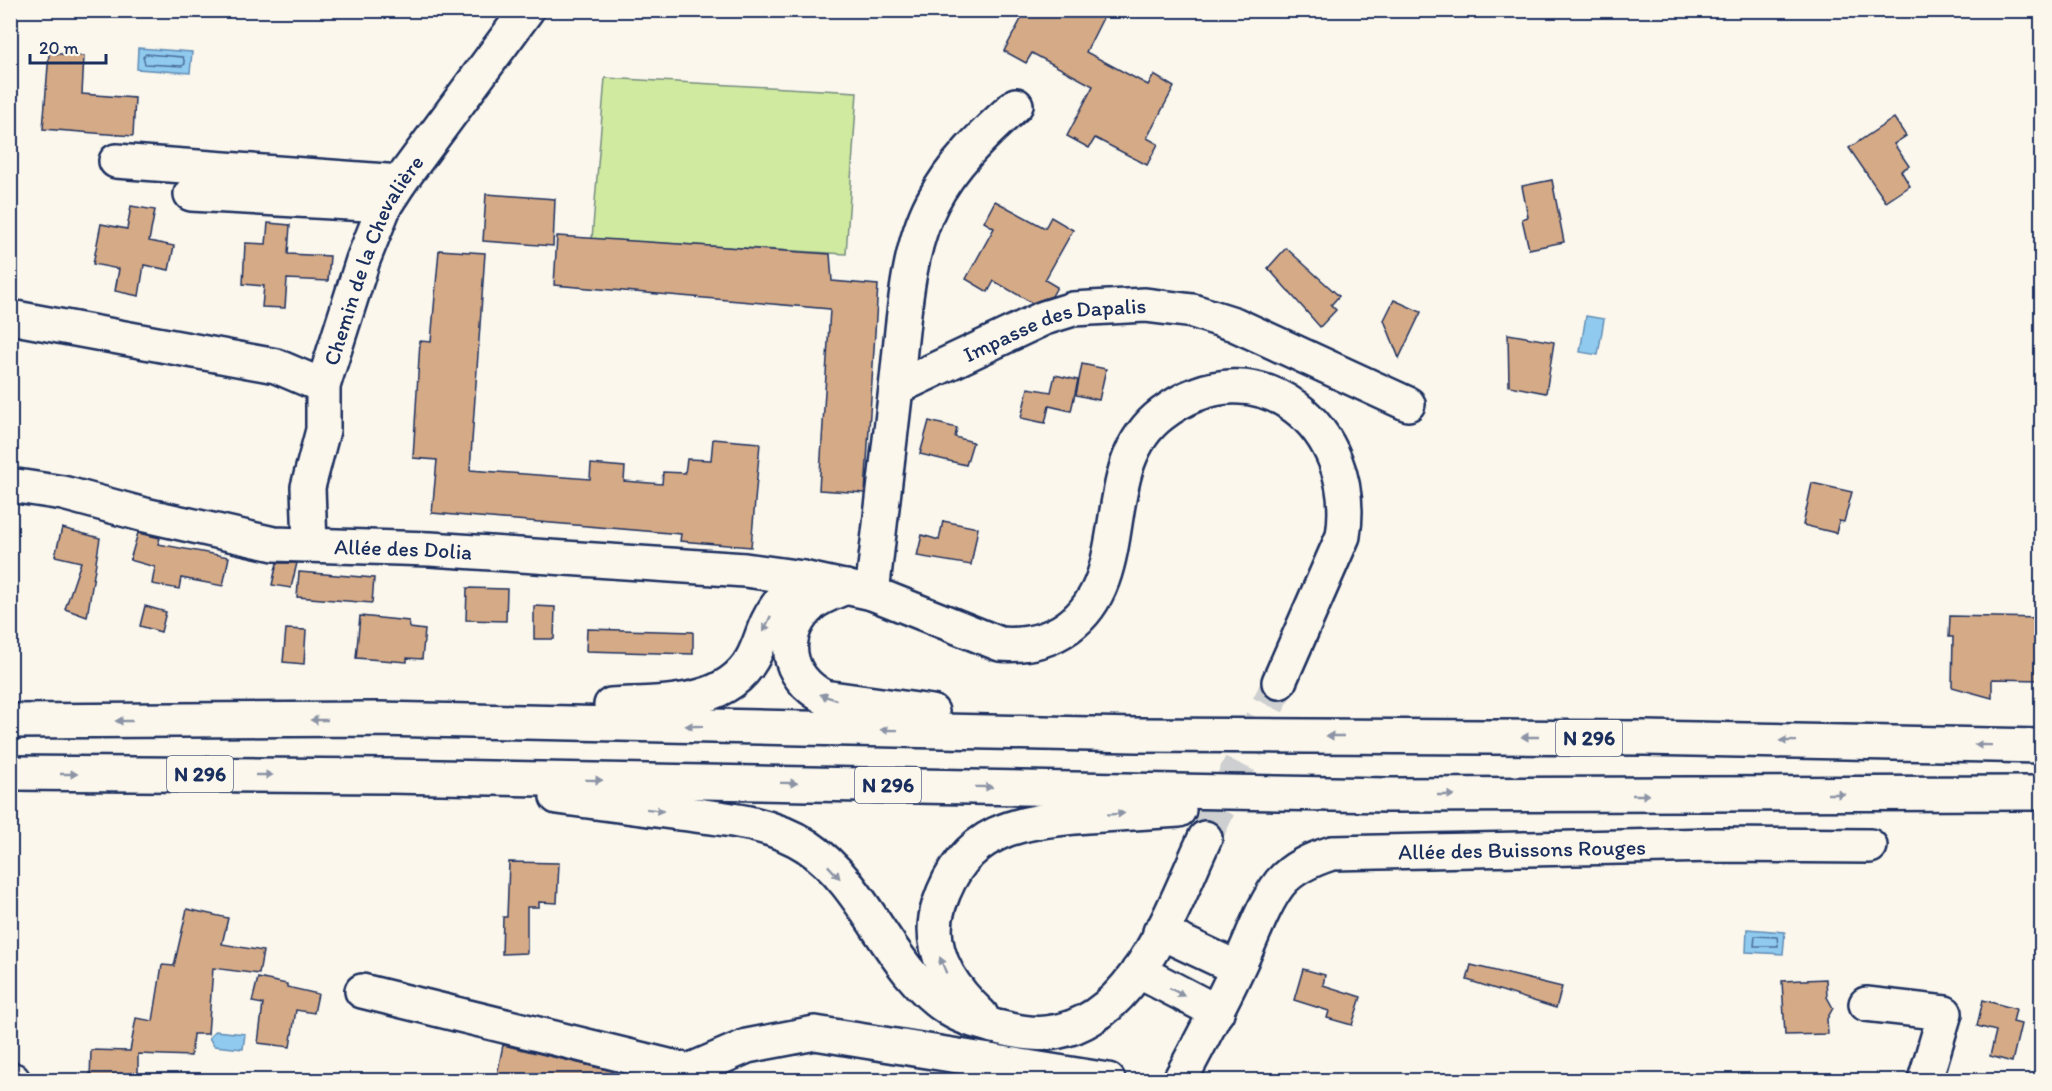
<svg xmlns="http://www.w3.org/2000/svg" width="2052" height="1091" font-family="Itim,sans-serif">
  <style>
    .green { fill: #d0eaa0; stroke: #768c7f; stroke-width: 1.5 }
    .water { fill: #90caef; stroke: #618cb5; stroke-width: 1.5 }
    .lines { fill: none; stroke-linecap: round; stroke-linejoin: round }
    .shore { stroke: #4a6d98; stroke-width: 1.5 }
    .building { fill: #d5aa86; stroke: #1b2f5e; stroke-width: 1.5 }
    .minor-tunnel { stroke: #cecfd0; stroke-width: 33; stroke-dasharray: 33 16; stroke-linecap: butt }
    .minor-casing { stroke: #1b2f5e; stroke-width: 38 }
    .highway-casing { stroke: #1b2f5e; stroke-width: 38 }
    .minor { stroke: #fbf7ec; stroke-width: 33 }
    .highway { stroke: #fbf7ec; stroke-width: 33 }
    .oneway { fill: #8b93a5 }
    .labels { text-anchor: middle; stroke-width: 4.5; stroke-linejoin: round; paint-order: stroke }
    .shield { fill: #fbf7ec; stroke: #5e6b89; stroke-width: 1.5 }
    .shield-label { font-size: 21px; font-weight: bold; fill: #1b2f5e }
    .street-label { font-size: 22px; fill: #1b2f5e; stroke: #fbf7ec }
  </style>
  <rect width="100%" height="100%" fill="#fbf7ec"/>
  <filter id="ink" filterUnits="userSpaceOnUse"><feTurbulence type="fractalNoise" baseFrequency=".0167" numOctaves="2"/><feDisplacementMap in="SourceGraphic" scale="12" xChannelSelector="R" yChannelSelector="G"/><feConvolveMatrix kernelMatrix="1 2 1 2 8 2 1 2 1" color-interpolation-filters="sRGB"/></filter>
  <g filter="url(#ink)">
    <polygon class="green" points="605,78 857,92 846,254 592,239"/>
    <g class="water">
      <polygon points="138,48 192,52 190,73 137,69"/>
      <polygon points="1586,316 1604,319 1598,355 1580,352"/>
      <polygon points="1747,929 1785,932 1783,954 1746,952"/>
      <polygon points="215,1031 245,1034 243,1049 214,1046 209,1038"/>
    </g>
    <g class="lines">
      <g class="shore">
        <polygon points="146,54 183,57 185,64 182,66 145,64 143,57"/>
        <polygon points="1755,936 1777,937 1778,946 1754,946"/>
      </g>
    </g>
    <g class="building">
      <polygon points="1026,10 1107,10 1086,52 1148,85 1154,75 1174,87 1147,138 1158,144 1147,165 1095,138 1089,148 1067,136 1093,86 1032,53 1026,63 1004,51"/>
      <polygon points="49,53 84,56 82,94 135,98 133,136 43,129"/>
      <polygon points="1894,118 1906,136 1894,144 1909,166 1901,171 1910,186 1886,202 1849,148"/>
      <polygon points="1552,180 1564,242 1529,249 1522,219 1528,217 1522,186"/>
      <polygon points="486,194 555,199 553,246 483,241"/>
      <polygon points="995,201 1045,228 1051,217 1073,230 1045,280 1057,287 1052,296 1032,303 994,281 988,292 966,279 994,228 984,222"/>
      <polygon points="131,206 155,210 149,241 174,246 169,270 144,265 139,296 115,291 119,269 93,264 101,224 127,229"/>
      <polygon points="268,223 290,225 288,254 330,256 328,281 287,279 285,308 262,307 264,286 243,284 245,243 266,244"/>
      <polygon points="557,236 830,254 832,281 878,285 865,493 819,490 830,309 554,285"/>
      <polygon points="1286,248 1339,296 1331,305 1336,310 1320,327 1268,268"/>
      <polygon points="439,250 485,253 470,470 590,479 591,464 625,467 624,481 662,484 663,472 685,473 687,459 711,460 713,439 760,443 751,547 680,541 681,534 432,513 437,460 413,458 420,341 431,342"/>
      <polygon points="1394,300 1421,312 1399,358 1384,320"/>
      <polygon points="1508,334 1554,342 1546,393 1509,386"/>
      <polygon points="1082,364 1106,369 1099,400 1076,395"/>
      <polygon points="1055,375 1078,380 1071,411 1049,406 1045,423 1021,418 1028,388 1051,392"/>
      <polygon points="929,421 957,428 955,437 973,442 966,465 920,454"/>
      <polygon points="1812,483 1852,492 1844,522 1839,521 1836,533 1803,525"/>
      <polygon points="943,521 978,528 971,565 917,556 922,535 939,540"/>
      <polygon points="62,528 100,538 87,617 65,609 81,562 55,556"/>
      <polygon points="138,533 160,538 158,544 229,557 223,586 181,578 179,589 152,584 155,567 130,560"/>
      <polygon points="277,563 297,563 291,588 272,585"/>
      <polygon points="299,572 374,578 372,603 297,597"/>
      <polygon points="467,588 507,589 506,621 466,620"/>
      <polygon points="145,606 166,612 161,632 140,626"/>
      <polygon points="534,606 555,607 554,639 534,639"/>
      <polygon points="360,616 409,621 410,628 425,630 422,659 407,658 407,662 356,658"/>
      <polygon points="1950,616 2042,618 2042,680 1992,679 1992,698 1952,687 1953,637 1949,637"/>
      <polygon points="286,629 306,630 304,664 283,662"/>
      <polygon points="587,629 693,632 693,654 586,651"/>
      <polygon points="509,862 559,863 557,903 539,902 539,907 527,907 527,953 502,954 503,917 507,917"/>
      <polygon points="187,909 228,918 222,944 263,951 259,974 213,968 208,1034 193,1034 191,1056 138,1054 138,1079 90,1079 91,1050 130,1051 136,1018 153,1021 162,965 174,966"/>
      <polygon points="1471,965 1562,987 1556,1008 1467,980"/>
      <polygon points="1303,969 1325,975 1323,985 1361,997 1352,1025 1327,1018 1329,1011 1294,1000"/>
      <polygon points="258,978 287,984 287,987 318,994 314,1013 296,1010 290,1047 258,1043 263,1004 252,1002"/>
      <polygon points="1826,979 1827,997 1833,1008 1827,1019 1828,1034 1785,1035 1782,981"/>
      <polygon points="1983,1000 2016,1009 2013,1022 2021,1024 2012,1062 1990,1056 1996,1031 1977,1026"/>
      <polygon points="503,1045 612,1071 610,1080 496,1080"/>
    </g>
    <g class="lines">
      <polyline class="minor-tunnel" points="1205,838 1279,682"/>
      <g class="minor-casing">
        <g id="minor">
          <polyline points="116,161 400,182"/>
          <polyline points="191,194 385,205"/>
          <polyline points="10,317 276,366 323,386"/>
          <path d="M896 388C903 330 905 255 932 203 952 164 984 134 1016 105"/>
          <path id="s1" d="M10 485 63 493 145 515 274 544 430 549 745 570 803 578 872 593 1000 644C1025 646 1047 642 1068 627 1138 576 1093 466 1162 414 1258 340 1360 428 1343 536L1279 682"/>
          <path id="s2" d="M310 545 308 487 323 430V386L363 260 385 205 400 182 527 10"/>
          <path id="s3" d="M872 593 896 388 1044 318 1073 309 1145 305 1193 311 1234 324 1408 404"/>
          <polyline points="1160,932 1237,968"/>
          <polyline points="1138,971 1217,1012"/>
          <polyline points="362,991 689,1071 747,1046 815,1033 1108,1080"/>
          <polyline points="1866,1004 1945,1013 1925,1080"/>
          <path d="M993 1026C1011 1030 1029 1035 1047 1033 1135 1025 1173 906 1205 838"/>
          <polyline points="10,1079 13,1080"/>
          <path id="s4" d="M1180 1080C1201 1041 1222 1002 1241 961 1253 936 1263 905 1280 883 1293 867 1313 859 1332 853L1715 845 1870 846"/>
        </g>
      </g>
      <g class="highway-casing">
        <g id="highway">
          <path d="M846 587C835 592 822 596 812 604 778 635 786 676 824 697L932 712"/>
          <path d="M611 705C659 702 725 707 752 659 759 647 762 633 768 621 776 604 789 591 803 578"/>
          <polyline points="10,721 377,719 1136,735 1644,738 2042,746"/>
          <polyline points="10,773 389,776 1387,795 2042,793"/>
          <path d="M557 797C595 802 633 807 671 812 716 818 767 820 807 846 868 887 888 970 950 1010 963 1018 978 1022 993 1026"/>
          <path d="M981 1015C951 987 925 948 939 905 964 829 1016 822 1087 816 1117 814 1148 812 1179 810"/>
        </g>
      </g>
      <use href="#minor" class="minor"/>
      <use href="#highway" class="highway"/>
    </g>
    <defs><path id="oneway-solid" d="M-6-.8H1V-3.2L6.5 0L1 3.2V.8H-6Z" transform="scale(1.5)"/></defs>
    <g class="oneway">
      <use href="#oneway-solid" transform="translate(767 624) rotate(115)"/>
      <use href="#oneway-solid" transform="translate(828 697) rotate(-161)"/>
      <use href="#oneway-solid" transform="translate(319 720) rotate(180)"/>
      <use href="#oneway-solid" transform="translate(124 721) rotate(180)"/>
      <use href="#oneway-solid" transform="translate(694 726) rotate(-179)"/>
      <use href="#oneway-solid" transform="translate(889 730) rotate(-179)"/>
      <use href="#oneway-solid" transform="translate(1335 736) rotate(-180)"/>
      <use href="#oneway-solid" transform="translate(1530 737) rotate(-180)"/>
      <use href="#oneway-solid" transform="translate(1788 741) rotate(-179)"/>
      <use href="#oneway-solid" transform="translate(1983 745) rotate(-179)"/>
      <use href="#oneway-solid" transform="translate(69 774)"/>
      <use href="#oneway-solid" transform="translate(264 775)"/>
      <use href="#oneway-solid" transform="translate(594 780) rotate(1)"/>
      <use href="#oneway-solid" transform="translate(789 783) rotate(1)"/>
      <use href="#oneway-solid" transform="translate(984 787) rotate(1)"/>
      <use href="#oneway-solid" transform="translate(1836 794)"/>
      <use href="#oneway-solid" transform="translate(1446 795)"/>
      <use href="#oneway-solid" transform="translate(1641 795)"/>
      <use href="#oneway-solid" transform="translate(655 810) rotate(7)"/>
      <use href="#oneway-solid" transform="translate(1116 814) rotate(-4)"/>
      <use href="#oneway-solid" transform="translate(834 872) rotate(47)"/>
      <use href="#oneway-solid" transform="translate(943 965) rotate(-112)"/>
      <use href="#oneway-solid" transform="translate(1177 992) rotate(27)"/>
    </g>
  </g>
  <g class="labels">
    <g class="shield">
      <rect x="1556" y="720" width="66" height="36" rx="4.5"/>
      <rect x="167" y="756" width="66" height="36" rx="4.5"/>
      <rect x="855" y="767" width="66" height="36" rx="4.5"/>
    </g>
    <g class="shield-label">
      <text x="1589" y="745">N 296</text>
      <text x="200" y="781">N 296</text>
      <text x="888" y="792">N 296</text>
    </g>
    <g class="street-label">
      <text dy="8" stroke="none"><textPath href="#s2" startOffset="297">Chemin de la Chevalière</textPath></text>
      <text dy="8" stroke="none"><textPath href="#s3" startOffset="378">Impasse des Dapalis</textPath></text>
      <text dy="8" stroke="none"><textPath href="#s1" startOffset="400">Allée des Dolia</textPath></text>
      <text dy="8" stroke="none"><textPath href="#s4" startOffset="472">Allée des Buissons Rouges</textPath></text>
    </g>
  </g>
  <rect width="2052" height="1091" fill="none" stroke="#fbf7ec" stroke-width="36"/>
  <rect x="18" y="18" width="2016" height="1055" fill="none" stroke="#1b2f5e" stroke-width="2" filter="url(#ink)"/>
  <path d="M30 54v9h76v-9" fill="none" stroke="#1b2f5e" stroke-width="3"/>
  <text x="39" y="54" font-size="18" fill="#1b2f5e" stroke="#fbf7ec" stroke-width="4.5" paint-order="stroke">20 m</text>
</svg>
